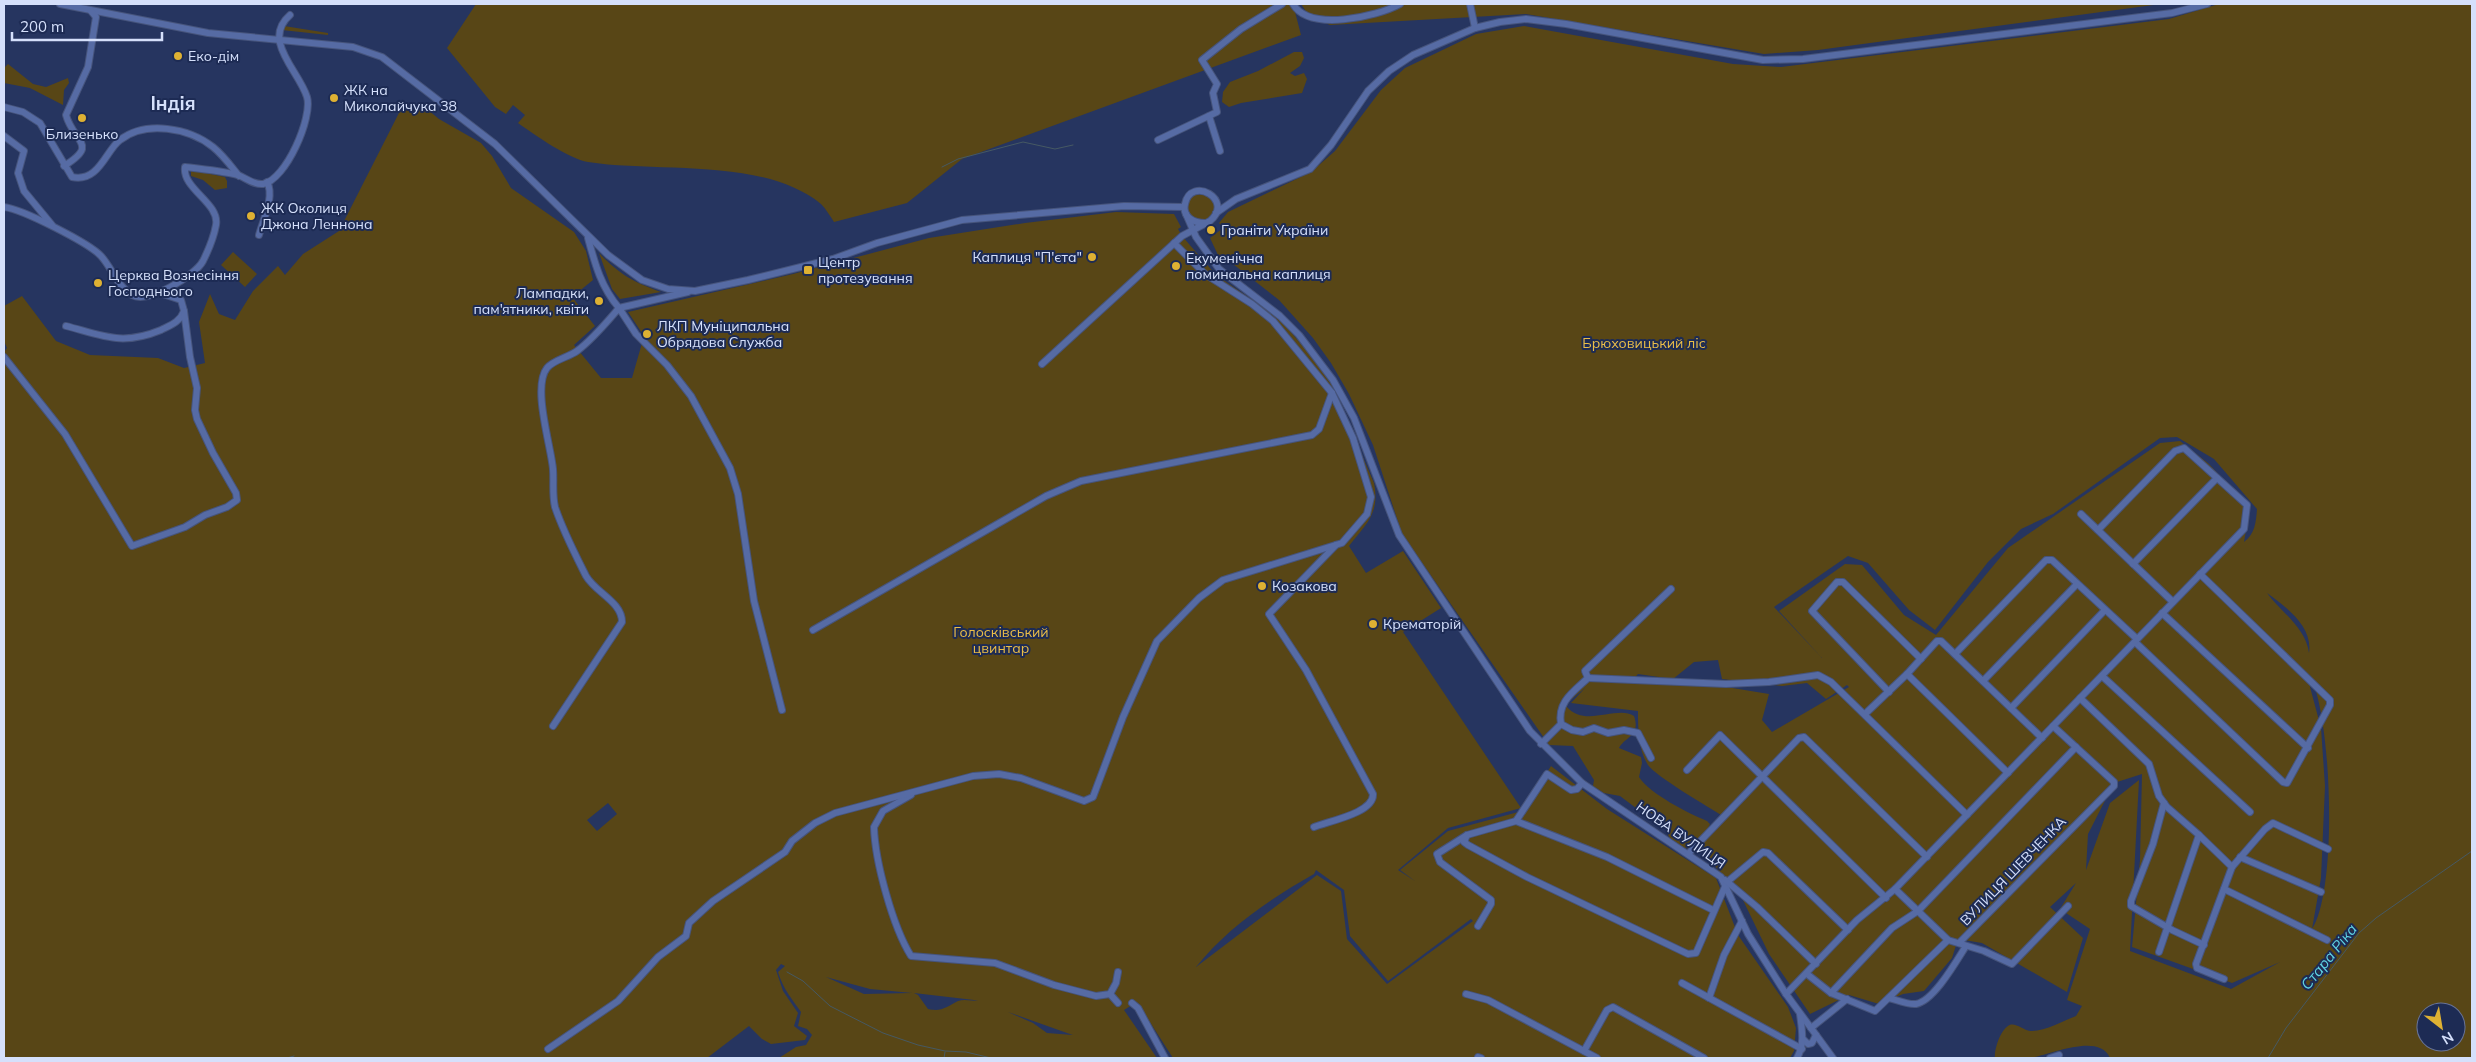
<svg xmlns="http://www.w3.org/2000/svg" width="2476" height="1062" font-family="Mulish,sans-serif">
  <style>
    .green { fill: #584616; fill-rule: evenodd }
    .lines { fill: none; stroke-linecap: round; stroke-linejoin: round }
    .stream { stroke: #465963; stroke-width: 1 }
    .minor-casing { stroke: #46547c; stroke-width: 8 }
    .minor { stroke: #566ba4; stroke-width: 6 }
    .poi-dot { fill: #deb133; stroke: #1d2b54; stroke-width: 2 }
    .labels { text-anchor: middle; stroke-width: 4; stroke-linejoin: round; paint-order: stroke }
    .poi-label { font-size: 14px; fill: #d5e0fb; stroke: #1d2b54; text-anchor: start }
    .park-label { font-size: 14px; fill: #ebbe47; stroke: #1d2b54 }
    .street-label { font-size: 14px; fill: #d5e0fb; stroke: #1d2b54 }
    .water-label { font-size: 15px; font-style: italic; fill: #5fd3e3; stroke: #1d2b54 }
    .district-label { font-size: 19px; font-weight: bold; fill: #d5e0fb; stroke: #1d2b54 }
  </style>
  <rect width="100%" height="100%" fill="#263560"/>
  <g class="green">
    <path d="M476 4H1293L1301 35 962 159 907 203 834 222C830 216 826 209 821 204 763 157 658 173 588 162 569 159 535 135 518 123L525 115 513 105 506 114 495 107 447 48Z"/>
    <polygon points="1301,4 2161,4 1818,50 1764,54 1526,14 1330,25 1309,16"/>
    <path d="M2219 4H2472V1058H2110C2099 1032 2050 1055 2030 1058 2019 1060 2006 1058 1995 1058 1994 1050 2000 1031 2008 1026 2014 1021 2023 1030 2030 1031 2044 1032 2063 1021 2076 1016L2082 1006 2067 1000 2090 929 2060 909 2076 883 2050 907 2083 938 2067 992 1982 943 1958 939 1952 958 1924 991 1903 994 1879 1004 1849 995 1810 1014 1769 954 1741 896 1699 848 1723 816C1710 808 1655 776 1648 765 1638 750 1638 728 1638 711L1571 703 1585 688 1567 703V707C1585 728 1617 705 1634 716 1641 736 1625 737 1619 748L1641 757 1642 763 1639 777C1650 794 1688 813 1707 821L1710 824 1707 831 1691 848C1683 850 1672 843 1668 835L1669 830 1654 814 1636 808 1620 796 1604 793 1593 786 1594 780 1573 746 1549 745 1402 534 1373 445 1349 394 1331 363 1313 338 1279 300 1233 264 1218 255 1210 238 1223 228 1219 223 1228 212 1311 172 1335 151 1381 90 1405 68 1476 34 1524 26 1733 64 1781 67 2169 19ZM2177 437 2214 459 2257 509C2256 522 2255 534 2244 542L2250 508 2209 464 2180 441 2160 443 2008 548 1936 635 1904 615 1862 565 1845 564 1779 611 1822 658 1774 607 1848 556 1868 563 1909 610 1935 630 1988 562 2021 529 2053 514 2160 438ZM2267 593C2286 607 2313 626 2309 653 2306 628 2281 612 2267 593ZM1718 660 1722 679 1782 686 1807 683 1826 699 1847 685 1849 687 1772 732 1762 720 1769 694 1708 684 1631 682 1638 674 1673 679 1694 662ZM2310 675C2332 718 2338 889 2312 929L2321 878 2325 786 2321 728 2310 687ZM2142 774 2140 860 2132 947 2232 983 2280 962 2231 989 2130 951 2139 780 2110 803 2086 870 2088 834 2114 783ZM2426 1012H2456V1042H2426Z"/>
    <polygon points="284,26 328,33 328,35 282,30"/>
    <polygon points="1294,52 1302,52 1304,58 1300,66 1290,73 1295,76 1304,73 1307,79 1302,93 1241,103 1229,107 1222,102 1223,92 1230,82 1258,71"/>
    <polygon points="8,64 33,84 46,87 68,78 69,83 64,90 63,105 30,88 4,83 4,68"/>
    <path d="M422 105 439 119 481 143 492 156 511 188 574 232 586 251 593 280 572 297 595 326 574 345 601 378H632L644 336 628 312 793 274 929 238 1025 223 1116 212 1174 214 1181 227 1178 229 1182 236 1216 275 1279 318 1307 351 1332 385 1374 483C1380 513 1367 523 1349 546L1366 573 1403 551 1441 608 1403 632 1521 808 1448 828 1398 870 1415 881 1400 870 1448 831 1522 811 1551 766 1607 809 1716 878 1738 935 1788 1007 1796 1028 1794 1051 1790 1058H1173L1137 1002 1124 1010 1157 1058H779L796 1047 806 1045 812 1035 807 1029 798 1026 801 1012C792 999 783 989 778 972L785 966 781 964 776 970 783 991 798 1013 794 1026 807 1036 805 1040 771 1044 762 1039 749 1026 707 1058H4V352L7 348 4 341V306L22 296 56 341 90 355 158 358 184 368 205 363 199 322 210 294 219 314 235 320 253 291 278 266 285 275 303 254 339 231 402 107ZM608 803 617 814 597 831 587 820ZM1316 870 1344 890 1350 936 1388 981 1471 919 1473 921 1387 984 1347 939 1341 891 1317 875 1196 967C1228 927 1270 899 1314 874ZM826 977 870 989 912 993 864 994ZM914 993 974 1000 978 1001C972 1001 964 999 958 1001 946 1007 942 1012 928 1009L918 995ZM1008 1012 1067 1033 1073 1035 1047 1033 1033 1023Z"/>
    <polygon points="191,170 225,177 227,181 227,188 215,190 203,180 191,176"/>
    <polygon points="1211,194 1217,208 1210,221 1189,218 1185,204 1190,195"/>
    <polygon points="233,252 257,274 245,287 221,265"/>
    <path d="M599 253C619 274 633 282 661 292L620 299 612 289Z"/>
  </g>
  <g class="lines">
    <g class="stream">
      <polyline points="942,167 958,159 1023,142 1055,149 1073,145"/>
      <polyline points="787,972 803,981 830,1006 883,1033 918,1045 945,1051 966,1052 991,1058"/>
      <polyline points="287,1058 294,1056"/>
      <polyline points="944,1058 945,1052"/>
      <polyline points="2268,1058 2286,1028 2359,933 2376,918 2472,851"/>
    </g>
    <g class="minor-casing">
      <g id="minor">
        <polyline points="60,4 208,33 353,47 382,57 495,144 608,255 642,280 668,289 695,291 748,280 833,259 877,243 962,220 1124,206 1184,207"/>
        <path d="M1293 4C1309 32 1377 17 1400 4"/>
        <polyline points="1470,4 1475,28"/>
        <path d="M4 107 23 112 40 123 72 177C99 183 106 150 120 140 146 120 189 128 213 147 223 155 231 166 239 176"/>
        <polyline points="1209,116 1220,151"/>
        <polyline points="4,136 24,151 18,173 24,191 52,225"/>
        <polyline points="1158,140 1217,112 1213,93 1217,84 1202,60 1241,29 1282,4"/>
        <path d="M64 166C100 144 73 142 66 115L88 67 96 17 91 11"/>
        <path d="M4 207C22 209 89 243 101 256 112 268 117 286 132 295 148 304 195 276 203 261 208 251 214 236 216 225 220 203 182 189 185 167 202 169 221 171 238 175 246 178 253 185 263 184 286 180 313 117 307 97 299 71 261 40 290 15"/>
        <polyline points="1216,213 1236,199 1310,169 1331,145 1368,91 1389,71 1413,55 1475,28 1500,22 1526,19 1566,24 1763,60 1803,59 2172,13 2207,4"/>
        <polyline points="1186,214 1196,237 1219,269 1280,316 1299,335 1333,380 1354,418 1399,535 1530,731 1582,783 1721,877 1748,934 1786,994 1833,1058"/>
        <path d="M259 235C263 220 275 196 267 182"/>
        <path d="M588 238C595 264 601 287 619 308L688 292"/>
        <path d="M66 326C104 336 122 346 161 330 171 325 180 322 184 311L181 300 160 293"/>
        <polyline points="4,357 65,434 132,546 185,527 205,515 227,507 237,500 236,493 213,453 197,419 195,410 197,388 190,357 184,311"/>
        <path d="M1042 364 1182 236 1210 221C1235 200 1191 175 1185 204 1182 217 1194 223 1205 223"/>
        <polyline points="2081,514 2173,602"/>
        <polyline points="2133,564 2217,478"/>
        <polyline points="2162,613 2308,748"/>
        <polyline points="813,630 1046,496 1081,481 1312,435 1319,429 1332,393"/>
        <polyline points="2135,642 2283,782 2287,783 2330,705 2330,700 2200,574"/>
        <polyline points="1955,654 2046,560 2052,560 2137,639"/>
        <polyline points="1907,674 1937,641 1941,641 2042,738"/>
        <polyline points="2102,676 2250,812"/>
        <polyline points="1588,678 1726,684 1769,682 1818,675 1831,682 1967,815"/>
        <polyline points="1983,681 2077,584"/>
        <polyline points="1889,692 1812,611 1837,582 1843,582 1921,659"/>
        <polyline points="2080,698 2149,764 2159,796 2167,807 2199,835 2159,952"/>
        <polyline points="2011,708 2105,610"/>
        <polyline points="1865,714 1907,674 2008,773"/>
        <polyline points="1561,724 1572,730 1583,732 1594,728 1608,733 1624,730 1638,733 1651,758"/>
        <path d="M553 726 622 622C622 602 596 593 586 576 575 554 563 531 555 507 552 494 554 482 553 469 551 446 532 387 547 368 553 360 569 357 577 351 593 339 606 323 619 308L636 334 667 365 691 396 730 468 738 494 754 601 782 710"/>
        <path d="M1541 744 1561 724C1557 702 1573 692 1588 678L1585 671 1671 589"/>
        <polyline points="1687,770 1720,735 1886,898"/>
        <path d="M911 795 883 811 874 827C875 862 893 927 911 956L995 963 1054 985 1096 996 1110 994 1116 983 1118 972"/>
        <polyline points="2164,803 2153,844 2131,901 2131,906 2172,930 2204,945"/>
        <polyline points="1516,821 1607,857 1713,910"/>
        <path d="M1314 827C1329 821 1374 813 1373 794L1306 670 1269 614 1336 545"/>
        <polyline points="1467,835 1464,842 1468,845 1527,877 1688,954 1696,953 1727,882 1763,852 1768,853 1848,930"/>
        <polyline points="2199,835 2232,867 2196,964 2197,968 2224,979"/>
        <polyline points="1689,853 1799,738 1804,737 1927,857"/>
        <polyline points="2240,857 2321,892"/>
        <polyline points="2232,867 2265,829 2273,823 2328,849"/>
        <polyline points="1725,880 1757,907 1816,964"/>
        <polyline points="1895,889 1948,940 1984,951 2012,964 2068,906"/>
        <polyline points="2224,889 2327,940"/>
        <polyline points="1478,926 1491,904 1491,900 1440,862 1437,854 1467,835 1516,821 1547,774 1571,790 1577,789 1582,783"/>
        <polyline points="1959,943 2114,786 2114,782 2053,726"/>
        <polyline points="1807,974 1831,993 1875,1011 1948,940"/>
        <polyline points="1682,983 1802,1049"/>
        <polyline points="1831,993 1892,928 1918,911 2076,747"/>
        <polyline points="1110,994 1118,1003"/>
        <polyline points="1466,994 1488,1000 1597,1058"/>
        <polyline points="1786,994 1857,920 1895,889 2244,529 2247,505 2184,448 2175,451 2098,530"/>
        <polyline points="1709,998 1724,955 1742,921"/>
        <path d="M1889 998C1897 1000 1908 1005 1916 1004 1934 1001 1957 960 1966 946"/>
        <polyline points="1132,1003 1138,1008 1165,1058"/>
        <polyline points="1811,1028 1847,999"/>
        <polyline points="1803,1039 1808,1044 1812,1043 1816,1035"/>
        <polyline points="548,1049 618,1001 658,957 686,936 689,923 713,901 785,852 792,841 815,823 835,813 973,776 999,774 1021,778 1084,801 1093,797 1123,717 1157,641 1199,598 1223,580 1342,543 1367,514 1371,497 1353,438 1332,393 1273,321 1252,304 1205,274 1174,243"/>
        <polyline points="1584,1051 1607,1010 1613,1007 1704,1058"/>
        <polyline points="1478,1057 1481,1058"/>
        <path d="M1797 1058C1805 1044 1802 1030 1800 1014"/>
        <polyline points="2050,1058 2059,1055"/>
      </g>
    </g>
    <use href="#minor" class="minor"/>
  </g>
  <g class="poi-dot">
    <circle cx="178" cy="56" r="5"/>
    <circle cx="334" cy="98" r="5"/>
    <circle cx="82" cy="118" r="5"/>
    <circle cx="251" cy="216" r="5"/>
    <circle cx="1211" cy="230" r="5"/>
    <circle cx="1092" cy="257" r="5"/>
    <circle cx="1176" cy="266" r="5"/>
    <rect x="803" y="265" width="10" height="10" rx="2.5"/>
    <circle cx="98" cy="283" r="5"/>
    <circle cx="599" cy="301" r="5"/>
    <circle cx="647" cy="334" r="5"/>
    <circle cx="1262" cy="586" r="5"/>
    <circle cx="1373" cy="624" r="5"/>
  </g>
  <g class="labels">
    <g class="poi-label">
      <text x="188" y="61">Еко-дім</text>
      <text x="344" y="95">ЖК на<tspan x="344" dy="16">Миколайчука 38</tspan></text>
      <text x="82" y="139" text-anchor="middle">Близенько</text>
      <text x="261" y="213">ЖК Околиця<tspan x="261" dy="16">Джона Леннона</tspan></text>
      <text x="1221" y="235">Граніти України</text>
      <text x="1082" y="262" text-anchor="end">Каплиця "П'єта"</text>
      <text x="1186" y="263">Екуменічна<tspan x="1186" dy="16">поминальна каплиця</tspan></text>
      <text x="818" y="267">Центр<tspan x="818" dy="16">протезування</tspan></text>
      <text x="108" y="280">Церква Вознесіння<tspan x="108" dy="16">Господнього</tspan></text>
      <text x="589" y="298" text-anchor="end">Лампадки,<tspan x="589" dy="16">пам'ятники, квіти</tspan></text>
      <text x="657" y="331">ЛКП Муніципальна<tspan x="657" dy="16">Обрядова Служба</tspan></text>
      <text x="1272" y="591">Козакова</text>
      <text x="1383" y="629">Крематорій</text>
    </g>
    <g class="park-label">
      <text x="1644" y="348">Брюховицький ліс</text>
      <text x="1001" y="637">Голосківський<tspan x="1001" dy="16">цвинтар</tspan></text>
    </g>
    <g class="street-label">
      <text transform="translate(1681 835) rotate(35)" y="5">НОВА ВУЛИЦЯ</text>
      <text transform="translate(2013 871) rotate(-46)" y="5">ВУЛИЦЯ ШЕВЧЕНКА</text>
    </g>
    <g class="water-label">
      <text transform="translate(2329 957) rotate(-51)" y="5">Стара Ріка</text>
    </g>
    <g class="district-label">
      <text x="173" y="110">Індія</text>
    </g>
  </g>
  <rect width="2476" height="1062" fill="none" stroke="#d5e0fb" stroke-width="10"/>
  <g transform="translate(2441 1027) rotate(149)"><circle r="24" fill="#1d2b54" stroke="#677397"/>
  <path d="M0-4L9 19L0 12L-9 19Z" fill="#deb133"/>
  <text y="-8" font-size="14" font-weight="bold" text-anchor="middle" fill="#d5e0fb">N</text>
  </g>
  <path d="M12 32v8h150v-8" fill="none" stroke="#d5e0fb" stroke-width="2.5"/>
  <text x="20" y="32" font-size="15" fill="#d5e0fb" stroke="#1d2b54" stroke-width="4" paint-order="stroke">200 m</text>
</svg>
